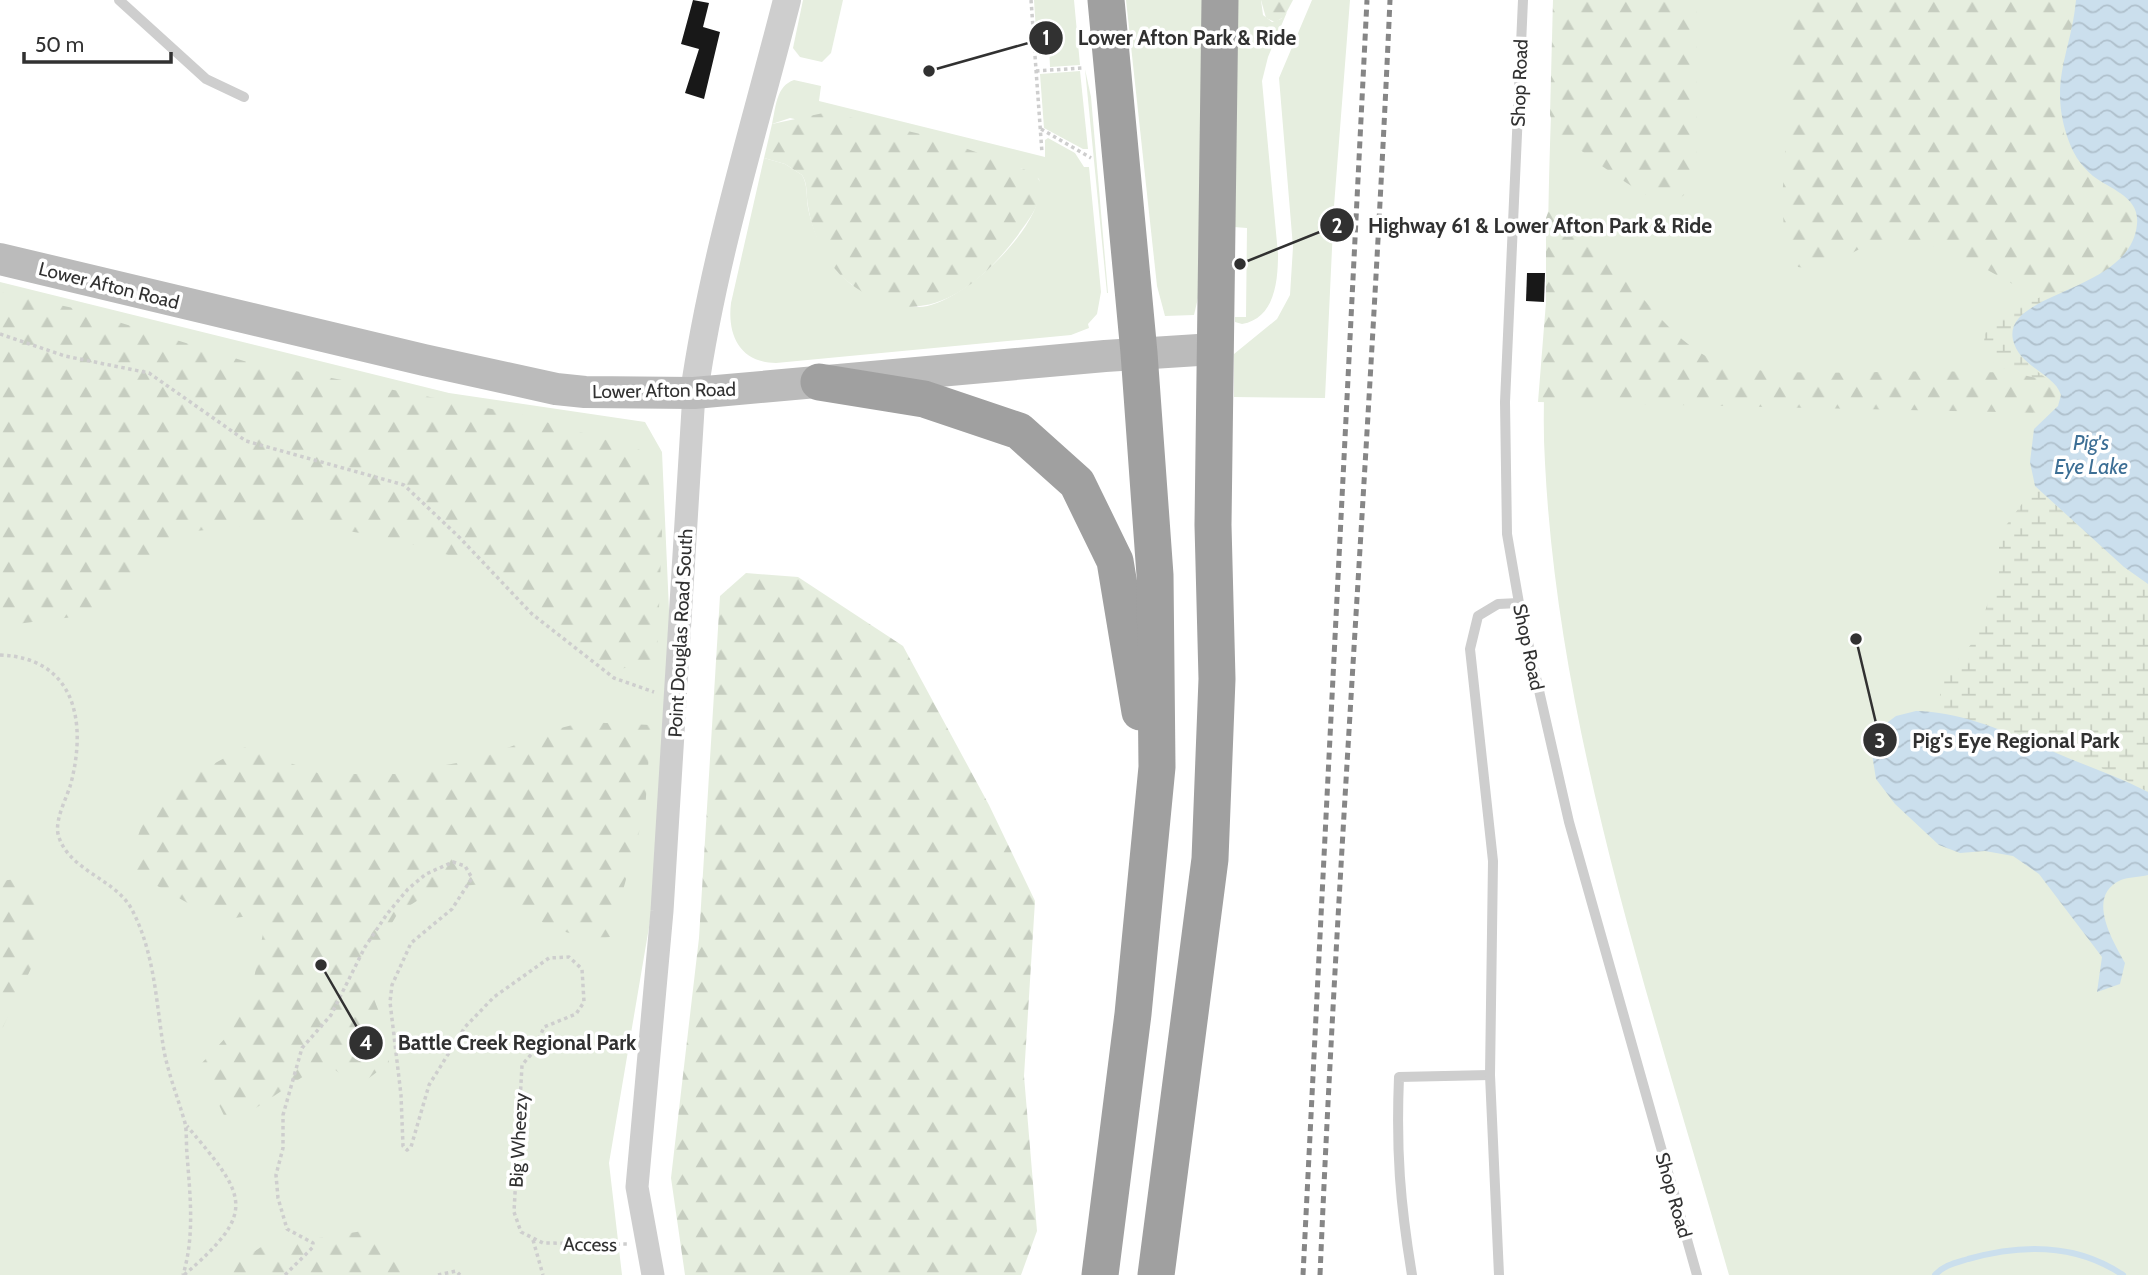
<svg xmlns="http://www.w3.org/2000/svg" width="2148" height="1275" font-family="Cabin,sans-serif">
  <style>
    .green { fill: #e6eedf }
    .forest { fill: url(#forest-firs) }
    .wetland { fill: url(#wetland-marsh) }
    .water { fill: url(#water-waves) }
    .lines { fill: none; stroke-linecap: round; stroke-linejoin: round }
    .stream { stroke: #cbdfed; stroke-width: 6 }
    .building { fill: #181818 }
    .path { stroke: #cecece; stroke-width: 3.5; stroke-dasharray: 3.5 3.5; stroke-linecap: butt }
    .service { stroke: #cecece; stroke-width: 10 }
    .minor { stroke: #cecece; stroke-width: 23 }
    .tertiary { stroke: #cecece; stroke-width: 28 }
    .secondary { stroke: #bbb; stroke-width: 32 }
    .trunk { stroke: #a0a0a0; stroke-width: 37 }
    .rail { stroke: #868686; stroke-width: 5; stroke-dasharray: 7 5; stroke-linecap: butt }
    .labels { text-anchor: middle; stroke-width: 7; stroke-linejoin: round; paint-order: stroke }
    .street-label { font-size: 19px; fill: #313131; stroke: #fff }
    .water-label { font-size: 21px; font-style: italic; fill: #3d6f95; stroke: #fff }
    .leader { fill: none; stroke: #313131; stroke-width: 2.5 }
    .callout-dot { fill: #313131; stroke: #fff; stroke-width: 2.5 }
    .mark-label { font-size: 21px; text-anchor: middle; font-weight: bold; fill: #fff }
    .callout-label { font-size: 21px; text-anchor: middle; font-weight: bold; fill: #313131; stroke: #fff; stroke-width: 7; stroke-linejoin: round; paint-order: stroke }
  </style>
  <defs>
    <pattern id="forest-firs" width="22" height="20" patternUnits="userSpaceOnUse" patternTransform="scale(1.75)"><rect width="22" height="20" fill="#e6eedf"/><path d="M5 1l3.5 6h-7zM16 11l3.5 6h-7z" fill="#c6cdc0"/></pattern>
    <pattern id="wetland-marsh" width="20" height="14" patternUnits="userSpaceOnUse" patternTransform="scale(1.75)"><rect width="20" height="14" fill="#e6eedf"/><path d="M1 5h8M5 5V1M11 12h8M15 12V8" fill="none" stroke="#c6cdc0"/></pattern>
    <pattern id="water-waves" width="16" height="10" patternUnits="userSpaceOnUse" patternTransform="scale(1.75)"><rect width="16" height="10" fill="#cbdfed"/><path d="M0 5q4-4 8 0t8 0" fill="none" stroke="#afc0cc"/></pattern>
  </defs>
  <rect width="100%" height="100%" fill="#fff"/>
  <g class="green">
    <polygon points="803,0 843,0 831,53 822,62 800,57 793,48"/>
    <polygon points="1034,0 1074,0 1080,65 1050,67 1049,46 1036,31"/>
    <polygon points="1126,0 1203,0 1198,298 1194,315 1165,316 1157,286"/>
    <path d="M1237 0H1261L1263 15 1272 22 1281 19 1287 12 1268 57 1262 81 1278 254C1278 281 1275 318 1242 324L1235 322V317H1246L1247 228 1234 227Z"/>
    <polygon points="1312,0 1350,0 1334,206 1325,398 1234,397 1234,354 1277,319 1290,295 1293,247 1279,78"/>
    <path d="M1555 0H2148V1275H1729C1654 1011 1559 739 1545 463 1541 400 1548 336 1548 273 1548 171 1552 98 1555 0Z"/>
    <polygon points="1085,69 1091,97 1108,293 1107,293"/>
    <polygon points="1080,71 1088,149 1083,149 1044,128 1040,74"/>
    <path d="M794 80 821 86 819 101 1045 157V140L1048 138 1075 153 1084 167H1089L1101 292 1097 314 1088 324 1089 328 1071 335 776 363C740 363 727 335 731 303L764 158 785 164 802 175C808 185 806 196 808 208 814 237 829 267 852 285 869 291 902 307 918 307 960 308 1051 221 1039 179L1023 169 790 118 772 124C776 107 776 86 794 80Z"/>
    <polygon points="0,282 449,393 645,422 662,452 676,768 609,1163 622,1275 0,1275"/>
  </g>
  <g class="forest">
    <polygon points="1261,0 1293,0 1284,17 1275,22 1266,18"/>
    <path d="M1553 0H1697V172C1693 188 1681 204 1663 202 1646 200 1567 142 1554 128L1550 115Z"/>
    <path d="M1795 0H2076C2071 55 2038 117 2083 166 2100 184 2123 190 2136 211V233L2125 254 2114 266 2092 281 2056 293H2029L1955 252 1910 241 1886 240 1869 244 1820 270 1798 267 1785 243 1782 201Z"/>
    <path d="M828 112 937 138 1023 169 1035 174 1041 183C1043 203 1029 219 1018 235 974 294 914 336 847 281 825 263 812 233 808 206 806 195 808 184 802 175L785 164 764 158 772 124Z"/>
    <path d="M1556 207 1566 209 1576 216C1624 265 1673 362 1745 369 1821 377 1898 369 1974 372 1995 373 2022 370 2042 378 2053 382 2061 389 2061 401L2051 413 1538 402 1546 302V218L1548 212Z"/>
    <polygon points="0,292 73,308 244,361 523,415 640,450 662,531 657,659 614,671 523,606 496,569 390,538 288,521 187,532 89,615 0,626"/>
    <polygon points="746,573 798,577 903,646 989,805 1035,901 1024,1076 1037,1231 1021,1275 685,1275 671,1178 699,938 720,596"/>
    <path d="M584 722 651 725 645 811 610 937C560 941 523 912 484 884L437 888 398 913 363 971 381 1017 389 1063 357 1087 325 1062 229 1126 200 1065 231 1032 253 983 267 914 218 920 127 869 142 824 191 776 245 747 321 774H396L479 759 553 730Z"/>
    <polygon points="33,877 38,954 0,1033 0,881"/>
    <polygon points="369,1230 422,1275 219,1275 261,1247"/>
  </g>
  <g class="wetland">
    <path d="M2077 287C2016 308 1985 336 2050 381L2010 372 1993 362C1956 314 2046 296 2077 287Z"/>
    <polygon points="2035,486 2124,567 2148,584 2148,792 2111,772 2022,737 1938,712 1942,678 1974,641 1999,573 1999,535"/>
  </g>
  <g class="water">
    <path d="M2076 0H2148V584L2124 567 2035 486 2030 462 2034 429 2058 406 2061 395C2054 373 2020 368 2013 340 2002 291 2131 293 2137 224 2140 197 2110 189 2093 176 2080 165 2072 152 2067 136 2049 80 2071 53 2076 0Z"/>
    <path d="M1916 711C1965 712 2010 734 2054 752 2086 766 2117 776 2148 792V875C2140 877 2128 877 2121 880 2085 896 2113 941 2125 963L2120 984 2097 992 2102 957 2039 874 2013 856 1985 851 1960 853 1939 845 1895 804 1876 779 1872 754 1876 731 1896 716Z"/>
  </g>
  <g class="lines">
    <path class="stream" d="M1935 1275C1944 1265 1955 1263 1968 1259 2021 1244 2076 1243 2123 1275"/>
  </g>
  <g class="building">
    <polygon points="693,0 709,3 703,27 720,32 704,99 685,93 699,49 681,44"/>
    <polygon points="1527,273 1545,273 1544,302 1526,301"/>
  </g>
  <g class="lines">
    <g class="path">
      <polyline points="1031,0 1042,153"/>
      <polyline points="1036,71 1082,68"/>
      <polyline points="1041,129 1091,158"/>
      <polyline points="0,334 65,356 149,373 246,441 404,485 460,538 532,614 614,678 654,692"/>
      <path d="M0 655C75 658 87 721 71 783 67 798 55 818 58 834 67 870 114 878 131 908 155 952 156 1003 164 1051 169 1076 178 1098 185 1123 187 1132 186 1144 187 1154 190 1195 195 1235 183 1275"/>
      <polyline points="533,1240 543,1275"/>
      <path d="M184 1275C259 1211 246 1196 187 1126"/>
      <polyline points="285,1275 313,1247 313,1243 287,1229 278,1198 276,1175 283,1148 283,1115 302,1048 331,1015 365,947 387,914 408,889 426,874 453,862 465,866 472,878 452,909 411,943 392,985 390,1002 401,1095 403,1146 407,1150 411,1147 429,1085 465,1027 494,997 549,958 569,957 582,969 584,1002 576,1014 544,1027 534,1051 522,1065 514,1212 521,1232 543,1243 627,1244"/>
      <polyline points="438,1275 456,1271 460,1275"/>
    </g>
    <g class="service">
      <polyline points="119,0 206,79 244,97"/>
      <polyline points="1523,0 1505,402 1507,534 1519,603 1569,822 1697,1275"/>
      <path d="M1412 1275C1400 1203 1396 1150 1399 1077L1490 1075"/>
      <polyline points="1499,1275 1490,1075 1493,861 1470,649 1478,616 1498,604 1519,603"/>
    </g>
    <polyline class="minor" points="653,1275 637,1187 662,911 694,393"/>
    <path class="tertiary" d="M694 393C713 259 754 130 787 0"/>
    <polyline class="secondary" points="0,259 424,360 556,389 585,392 694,393 1105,356 1214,349"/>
    <g class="trunk">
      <polyline points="819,382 924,399 1019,431 1077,483 1115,561 1140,712"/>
      <polyline points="1100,1275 1133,1014 1157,767 1155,575 1139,353 1106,0"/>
      <polyline points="1156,1275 1210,859 1217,679 1213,525 1220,0"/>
    </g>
    <g class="rail">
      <polyline points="1303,1275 1367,0"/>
      <path d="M1320 1275C1338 850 1371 425 1390 0"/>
    </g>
  </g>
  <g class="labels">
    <g class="street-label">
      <text transform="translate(1519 83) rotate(-88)" y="7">Shop Road</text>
      <text transform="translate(109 285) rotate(14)" y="7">Lower Afton Road</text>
      <text transform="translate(664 390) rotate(-1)" y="7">Lower Afton Road</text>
      <text transform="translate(680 633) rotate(-87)" y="7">Point Douglas Road South</text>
      <text transform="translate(1529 647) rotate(78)" y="7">Shop Road</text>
      <text transform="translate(518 1140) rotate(-87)" y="7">Big Wheezy</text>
      <text transform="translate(1674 1195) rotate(74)" y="7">Shop Road</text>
      <text transform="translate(590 1244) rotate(1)" y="7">Access</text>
    </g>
    <g class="water-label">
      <text x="2091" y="450">Pig's<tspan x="2091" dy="24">Eye Lake</tspan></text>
    </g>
  </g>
  <path class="leader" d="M929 71L1046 38M1240 264L1337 225M1856 639L1880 740M321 965L366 1043"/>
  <g class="callout-dot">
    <circle cx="929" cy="71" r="7"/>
    <circle cx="1240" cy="264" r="7"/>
    <circle cx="1856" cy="639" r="7"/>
    <circle cx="321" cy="965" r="7"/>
    <circle cx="1046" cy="38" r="18"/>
    <circle cx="1337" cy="225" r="18"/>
    <circle cx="1880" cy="740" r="18"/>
    <circle cx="366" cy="1043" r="18"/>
  </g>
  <g class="mark-label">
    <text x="1046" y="45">1</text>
    <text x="1337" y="233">2</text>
    <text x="1880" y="748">3</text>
    <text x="366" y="1050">4</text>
  </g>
  <g class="callout-label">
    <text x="1187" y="45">Lower Afton Park &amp; Ride</text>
    <text x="1540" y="233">Highway 61 &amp; Lower Afton Park &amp; Ride</text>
    <text x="2016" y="748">Pig's Eye Regional Park</text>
    <text x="517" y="1050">Battle Creek Regional Park</text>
  </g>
  <path d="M24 52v10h147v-10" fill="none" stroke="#313131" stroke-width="3.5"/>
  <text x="35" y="52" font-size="21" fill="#313131" stroke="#ffffff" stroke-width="5" paint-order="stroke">50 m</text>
</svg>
